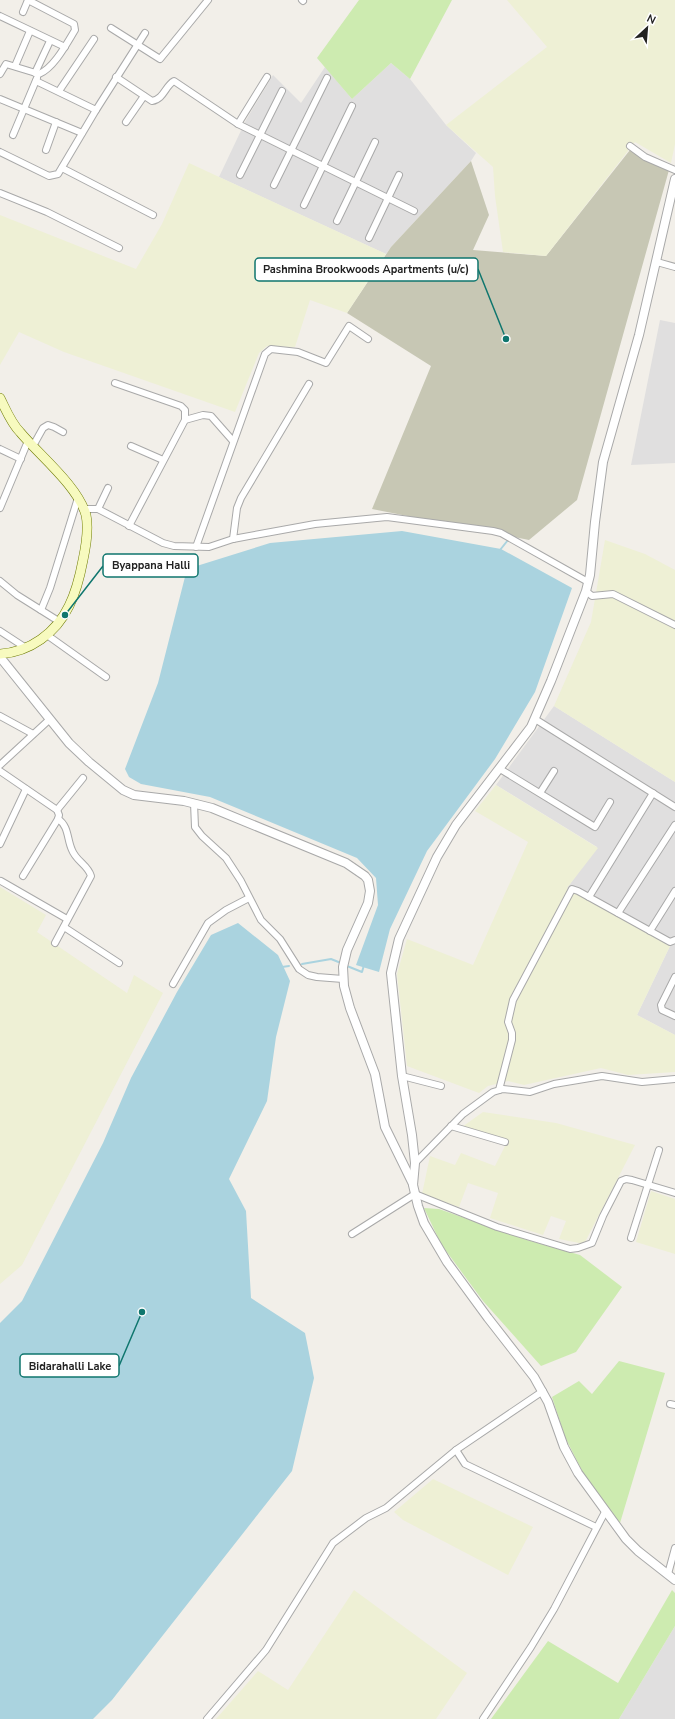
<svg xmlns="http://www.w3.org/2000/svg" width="675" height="1719" font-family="'Nunito Sans',sans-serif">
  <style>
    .residential { fill: #e0dfdf }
    .construction { fill: #c7c7b4 }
    .farmland { fill: #eef0d5 }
    .grass { fill: #cdebb0 }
    .water { fill: #aad3df }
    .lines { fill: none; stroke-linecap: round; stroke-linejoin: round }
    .stream { stroke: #aad3df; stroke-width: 2 }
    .minor-casing { stroke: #a9a9a9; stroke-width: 8 }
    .tertiary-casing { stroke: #a9a9a9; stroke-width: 10 }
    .secondary-casing { stroke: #707d05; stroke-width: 10 }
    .minor { stroke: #fff; stroke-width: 6 }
    .tertiary { stroke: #fff; stroke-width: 8 }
    .secondary { stroke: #f7fabf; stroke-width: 9 }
    .leader { fill: none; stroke: #0f766e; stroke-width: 1.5 }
    .callout-dot { fill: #0f766e; stroke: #fff; stroke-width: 1.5 }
    .callout { fill: #fff; stroke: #0f766e; stroke-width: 1.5 }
    .callout-label { font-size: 11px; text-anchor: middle; font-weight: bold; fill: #222 }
  </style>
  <rect width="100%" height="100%" fill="#f2efe9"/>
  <g class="residential">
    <polygon points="391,63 410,79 446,125 476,153 471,161 391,247 386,254 219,177 246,120 273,75 301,103 325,67 352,99"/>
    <polygon points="660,320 675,323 675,463 631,465"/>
    <polygon points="554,706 675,782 675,1035 637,1015 670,946 567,888 597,847 496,785"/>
    <polygon points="675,1626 675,1719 619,1719"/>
  </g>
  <polygon class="construction" points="630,150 669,170 577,500 529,540 372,509 431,366 347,313 391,247 471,161 489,215 473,250 546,256"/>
  <g class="farmland">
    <polygon points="507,0 675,0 675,144 671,163 635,142 546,256 503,252 495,196 493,167 446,125 547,47"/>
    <polygon points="189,163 386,254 347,313 310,300 295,347 267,346 259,353 235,412 64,352 19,332 0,365 0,215 136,269 162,224"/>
    <polygon points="605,540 645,554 675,570 675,782 554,706 591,622"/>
    <polygon points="496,785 598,848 567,888 670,946 637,1015 675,1035 675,1072 628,1075 601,1068 524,1085 508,1081 488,1086 479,1093 407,1066 397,974 407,939 473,965 528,842 475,811"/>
    <polygon points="0,887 46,915 37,932 127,993 134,975 163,993 22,1265 0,1284"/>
    <polygon points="483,1112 556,1123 635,1145 584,1244 559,1239 566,1221 551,1216 543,1235 490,1218 498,1193 468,1183 459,1207 422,1194 430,1156 455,1165 461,1153 495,1166 508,1140 462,1127"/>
    <polygon points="651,1191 675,1199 675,1254 636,1242"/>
    <polygon points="433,1479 533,1527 508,1575 403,1520 394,1512"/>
    <polygon points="354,1590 467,1673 436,1719 216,1719 258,1671 288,1690"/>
  </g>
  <g class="grass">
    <polygon points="359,0 452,0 410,79 391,63 352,99 317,58"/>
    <polygon points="424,1208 439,1209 527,1240 580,1255 622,1287 576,1352 541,1366 483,1301 441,1244"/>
    <polygon points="619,1361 665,1373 620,1523 586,1479 565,1437 552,1397 579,1381 592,1394"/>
    <polygon points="672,1590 675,1593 675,1626 619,1719 491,1719 548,1641 618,1683"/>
  </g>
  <g class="water">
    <polygon points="402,531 501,549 572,588 535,692 495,759 427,851 390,929 379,972 356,965 378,905 376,878 357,858 210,797 141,784 129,777 125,769 158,683 187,569 270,543"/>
    <polygon points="238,923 278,955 290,981 276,1037 267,1101 229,1179 246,1211 251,1298 305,1333 314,1378 292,1471 112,1700 93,1719 0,1719 0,1323 22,1301 103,1143 131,1078 177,992 211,935"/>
  </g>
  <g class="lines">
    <g class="stream">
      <polyline points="500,550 508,540"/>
      <polyline points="302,964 331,959 341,963"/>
      <polyline points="347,966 362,972 364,965"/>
      <polyline points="282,967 289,966"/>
    </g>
    <g class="minor-casing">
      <g id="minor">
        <polyline points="302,0 303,1"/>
        <polyline points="23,12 28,0"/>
        <polyline points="0,16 65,47"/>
        <polyline points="111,28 160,59 208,0"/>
        <polyline points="15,66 30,31"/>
        <polyline points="35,73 50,41"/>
        <path d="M0 74 6 64 39 74C54 68 67 43 75 30L74 24 28 0"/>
        <path d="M116 77 152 101C164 99 165 86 174 81L238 124 414 211"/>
        <polyline points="36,81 96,110 145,33"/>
        <polyline points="59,91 94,39"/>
        <polyline points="0,99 82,133"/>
        <polyline points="126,122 144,96"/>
        <polyline points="238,124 267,77"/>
        <polyline points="13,135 37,78"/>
        <polyline points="630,146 645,157 675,170"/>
        <polyline points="46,150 56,122"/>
        <polyline points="0,152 49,176 58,174 96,110"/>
        <polyline points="62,168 153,215"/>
        <polyline points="240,175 282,91"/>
        <polyline points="274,185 327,78"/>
        <polyline points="0,193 47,212 119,248"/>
        <polyline points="304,205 352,106"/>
        <polyline points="337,221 375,142"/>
        <polyline points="369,238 399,175"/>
        <polyline points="657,262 675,267"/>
        <polyline points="115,383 181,406 185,410 185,420"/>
        <polyline points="33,446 43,428 48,425 54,427 63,432"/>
        <polyline points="131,446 163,460"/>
        <polyline points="0,449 21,459"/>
        <polyline points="0,508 28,441"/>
        <polyline points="83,509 98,509 163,543 174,546 209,547 233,539 315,524 387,517 493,531 501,533 588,582"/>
        <polyline points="98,509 108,488"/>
        <polyline points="129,526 185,420 203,415 211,416 233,441"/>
        <polyline points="233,539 237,508 241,498 309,384"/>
        <polyline points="196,547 265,354 271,349 298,352 326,363 349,326 368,339"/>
        <polyline points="0,581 17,595 60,622"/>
        <polyline points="586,591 592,596 613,594 675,625"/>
        <polyline points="41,610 50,588 78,498"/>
        <polyline points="0,631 26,648"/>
        <polyline points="47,635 106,677"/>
        <polyline points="0,716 33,734"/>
        <polyline points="535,719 675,807"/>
        <polyline points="0,765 50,719"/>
        <polyline points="500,769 595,827 610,802"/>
        <polyline points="0,771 57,810 59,815 58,819 23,876"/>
        <polyline points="540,793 554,771"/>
        <polyline points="194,803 195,827 202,836 226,858 241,881 261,920 280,939 299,969 308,975 317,977 343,979"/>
        <polyline points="57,810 83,778"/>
        <polyline points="0,844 26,789"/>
        <polyline points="1,881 67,919"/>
        <polyline points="589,897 653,793"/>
        <polyline points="618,913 675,825"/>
        <polyline points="64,927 119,963"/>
        <polyline points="650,931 675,891"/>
        <path d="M55 943 91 876C88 865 76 861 72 850 67 840 69 826 58 819"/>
        <polyline points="675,977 661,1005 662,1010 675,1016"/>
        <polyline points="173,984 208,923 226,910 249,898"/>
        <polyline points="402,1076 441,1086"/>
        <polyline points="499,1090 512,1040 512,1033 508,1022 513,1000 572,889 578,891 670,942 675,940"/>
        <polyline points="451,1126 505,1142"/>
        <polyline points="415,1163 463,1114 493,1092 503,1089 530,1092 554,1084 602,1076 642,1082 675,1079"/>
        <polyline points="352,1234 415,1194 497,1227 570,1249 578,1248 592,1243 603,1216 621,1181 626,1179 632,1180 675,1193"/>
        <polyline points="631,1238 659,1150"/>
        <polyline points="670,1404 675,1405"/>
        <polyline points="456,1450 465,1464 596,1527"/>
        <polyline points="668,1574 675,1548"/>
        <polyline points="207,1719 266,1650 333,1543 366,1518 386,1508 456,1450 543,1391"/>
        <polyline points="483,1719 531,1647 554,1609 605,1512"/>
      </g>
    </g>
    <g class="tertiary-casing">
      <g id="tertiary">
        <polyline points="675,179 639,335 603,462 595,522 590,575 586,591 551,681 531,727 456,825 437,857 399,939 391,973 402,1076 412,1135 415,1163 413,1185 418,1206 424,1223 447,1262 488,1318 534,1377 548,1402 564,1447 578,1473 626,1539 638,1551 675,1580"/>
        <polyline points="0,657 69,743 89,762 123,790 134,795 184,801 212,808 346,863 365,876 368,880 370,891 368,903 347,950 343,967 344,986 350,1008 375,1074 385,1127 413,1184"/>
      </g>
    </g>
    <g class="secondary-casing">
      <path id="secondary" d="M0 398C6 410 11 423 20 432 39 455 78 486 86 515 89 529 86 546 83 560 80 576 76 592 69 606 56 633 30 652 0 654"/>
    </g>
    <use href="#minor" class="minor"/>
    <use href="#tertiary" class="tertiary"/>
    <use href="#secondary" class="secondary"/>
  </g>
  <path class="leader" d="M506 339L478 269M65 615L103 566M142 1312L119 1366"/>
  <g class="callout-dot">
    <circle cx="506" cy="339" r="4"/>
    <circle cx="65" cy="615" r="4"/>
    <circle cx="142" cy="1312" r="4"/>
  </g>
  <g class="callout">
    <rect x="255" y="258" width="223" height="23" rx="4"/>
    <rect x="103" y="554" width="95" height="23" rx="4"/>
    <rect x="20" y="1354" width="99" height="23" rx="4"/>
  </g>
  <g class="callout-label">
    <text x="366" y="273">Pashmina Brookwoods Apartments (u/c)</text>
    <text x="151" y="569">Byappana Halli</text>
    <text x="70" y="1370">Bidarahalli Lake</text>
  </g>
  <g transform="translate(647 28) rotate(26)" stroke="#ffffff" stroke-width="3" paint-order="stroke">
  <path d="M0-3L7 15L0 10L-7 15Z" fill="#222222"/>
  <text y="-6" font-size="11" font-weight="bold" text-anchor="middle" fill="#222222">N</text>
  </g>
</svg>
